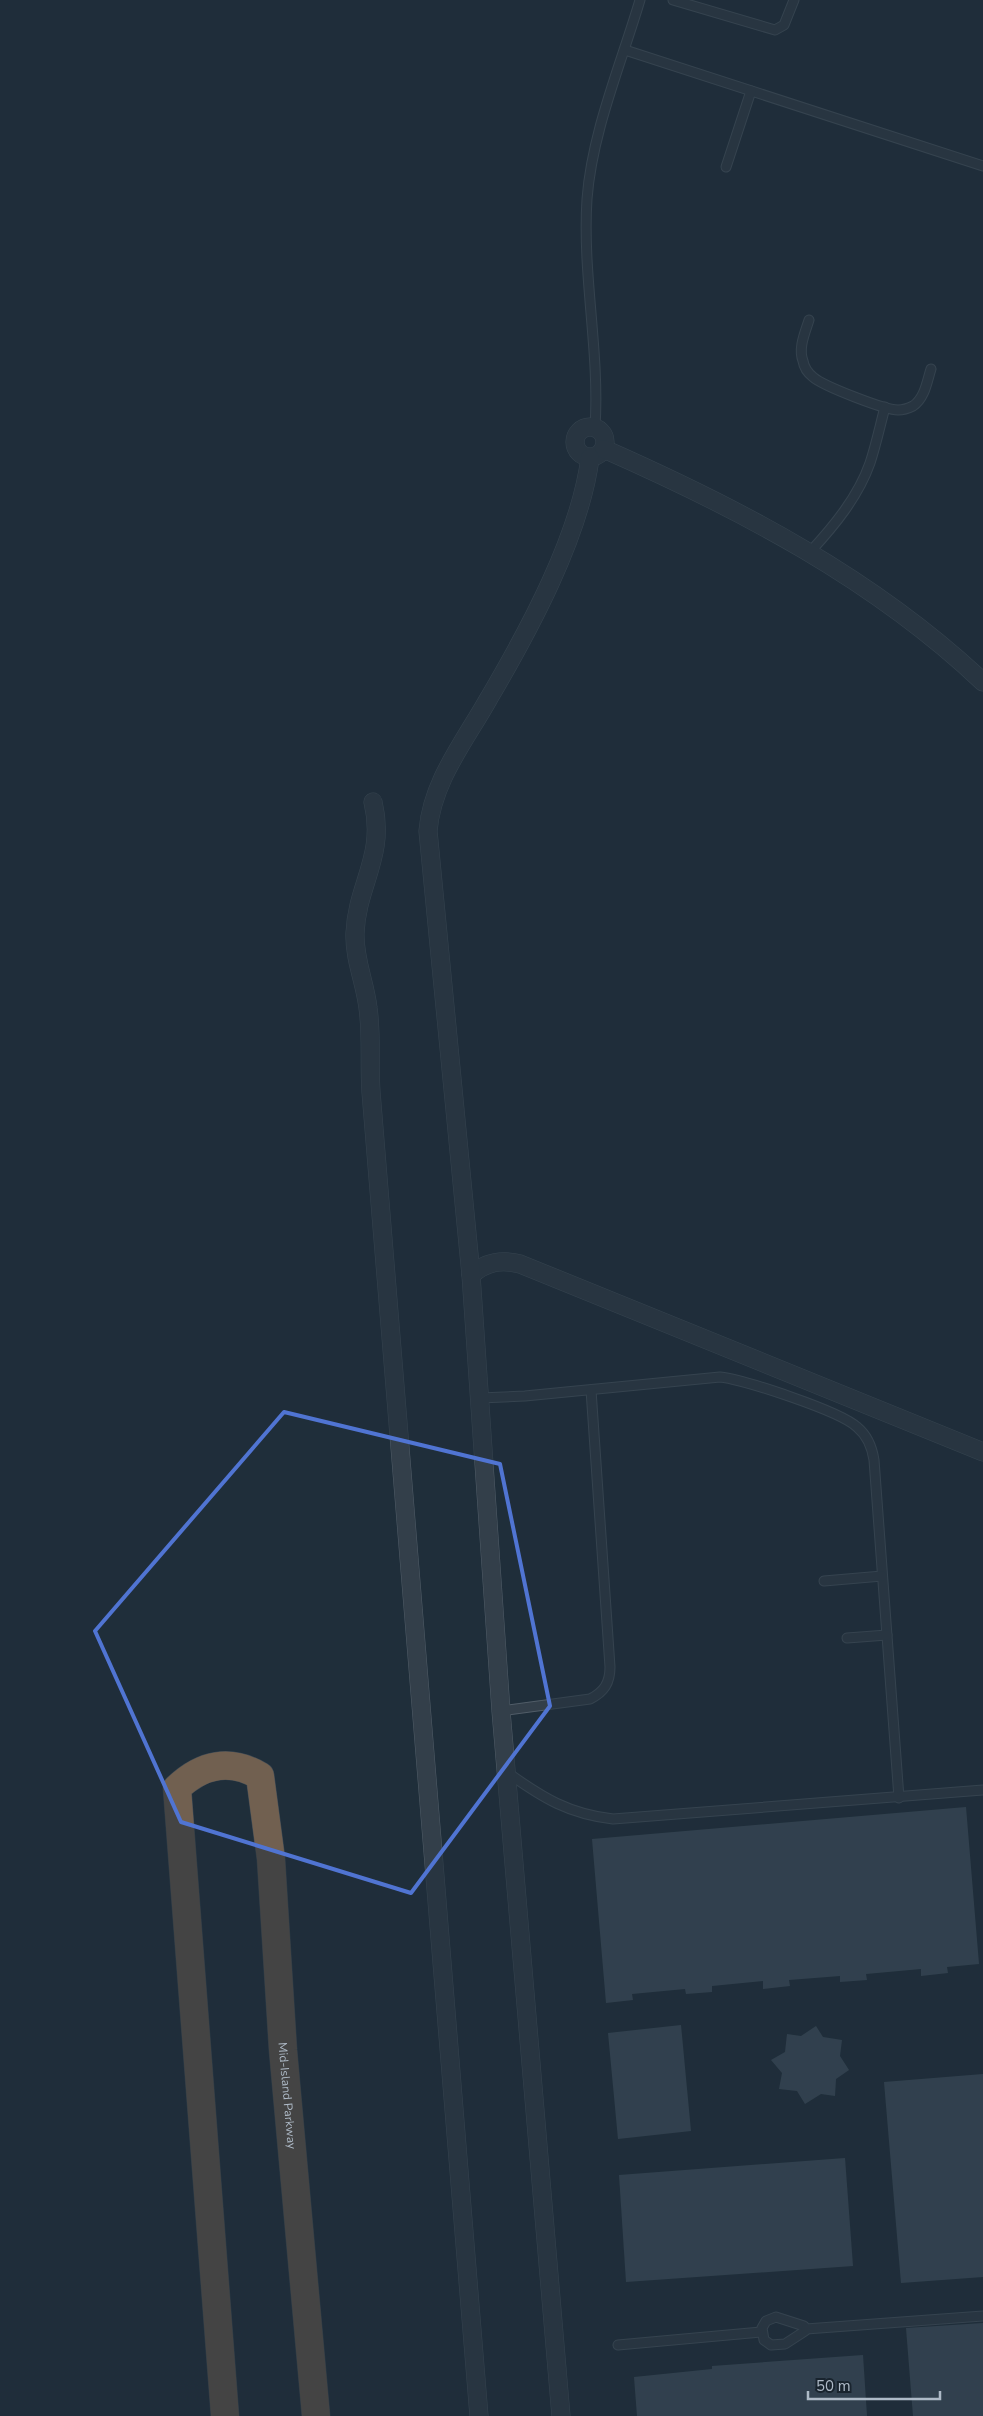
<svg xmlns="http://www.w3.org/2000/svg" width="983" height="2416" font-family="'Nunito Sans',sans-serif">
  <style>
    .building { fill: #485866 }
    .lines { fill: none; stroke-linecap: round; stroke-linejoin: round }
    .service-casing { stroke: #515d68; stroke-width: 11 }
    .minor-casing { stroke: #515d68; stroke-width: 19 }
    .motorway-casing { stroke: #3e4a55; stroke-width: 29 }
    .service { stroke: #333f4a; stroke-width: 9 }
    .minor { stroke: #333f4a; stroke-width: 18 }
    .motorway { stroke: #716050; stroke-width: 28 }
    .marked { fill: none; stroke: #5074d2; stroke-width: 4; stroke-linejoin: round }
    .labels { text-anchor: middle; stroke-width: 4.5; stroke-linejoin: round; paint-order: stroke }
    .street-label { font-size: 12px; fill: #aebac7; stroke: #19242e }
  </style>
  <rect width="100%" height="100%" fill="#1f2e3a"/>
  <g class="building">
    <polygon points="966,1807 979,1964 947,1967 948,1973 921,1976 921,1969 866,1974 867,1980 840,1982 840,1976 789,1980 790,1986 763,1989 763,1981 712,1986 712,1992 686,1994 685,1989 632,1994 633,2000 606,2003 592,1839"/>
    <polygon points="681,2025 691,2131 618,2139 608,2033"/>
    <polygon points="816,2026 823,2037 842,2040 840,2056 849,2070 836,2079 835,2096 821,2094 805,2104 797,2091 779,2089 782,2073 771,2060 785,2052 787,2034 801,2036"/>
    <polygon points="983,2074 983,2277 901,2283 884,2082"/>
    <polygon points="845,2158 853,2266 626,2282 619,2175"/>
    <polygon points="983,2323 983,2416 913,2416 906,2328"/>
    <polygon points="863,2355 867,2416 637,2416 634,2377 712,2369 712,2366"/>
  </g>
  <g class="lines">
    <g class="service-casing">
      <g id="service">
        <polyline points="673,0 775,30 784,25 794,0"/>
        <polyline points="625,50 983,166"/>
        <polyline points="726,167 751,91"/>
        <path d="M809 320C805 333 798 348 803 361 804 367 808 373 813 377 823 386 885 410 898 410 903 410 909 408 913 406 925 398 927 381 931 369"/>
        <path d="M595 427C600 352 582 274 587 199 592 132 621 64 640 0"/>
        <path d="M810 552C834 526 858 497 870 463 876 445 880 426 885 407"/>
        <path d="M480 1398 525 1396 720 1377C745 1380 840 1411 857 1427 868 1436 872 1447 874 1460L899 1798"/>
        <polyline points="824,1581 882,1576"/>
        <polyline points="847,1638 887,1635"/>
        <path d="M501 1711 590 1699C604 1692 610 1683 610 1667L591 1390"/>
        <path d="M508 1773C543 1798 569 1814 613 1819L983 1790"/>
        <polygon points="776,2317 804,2326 805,2331 785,2344 771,2345 764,2340 762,2328 766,2321"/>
        <polyline points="806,2329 983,2316"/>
        <polyline points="618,2345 761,2332"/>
      </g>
    </g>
    <g class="minor-casing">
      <g id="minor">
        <circle cx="590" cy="442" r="15"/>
        <path d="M604 449C740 509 874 579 983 682"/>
        <path d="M373 802C386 856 357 884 355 933 354 959 365 982 368 1008 372 1036 369 1064 371 1092L479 2416"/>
        <path d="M471 1275C486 1262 501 1259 520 1264L983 1452"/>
        <path d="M561 2416 501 1711 471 1275 428 831C432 781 465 741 489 698 529 630 580 536 590 458"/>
      </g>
    </g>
    <g class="motorway-casing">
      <g id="motorway">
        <path id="s1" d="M225 2416 177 1788C202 1764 230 1758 260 1776L271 1859 283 2050 316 2416"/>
      </g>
    </g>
    <use href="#service" class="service"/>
    <use href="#minor" class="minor"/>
    <use href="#motorway" class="motorway"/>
  </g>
  <path d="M0 0H983V2416H0ZM284 1412 500 1464 550 1706 411 1893 181 1822 95 1631Z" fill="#1f2e3a" fill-opacity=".55" fill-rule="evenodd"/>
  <path class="marked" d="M284 1412 500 1464 550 1706 411 1893 181 1822 95 1631Z"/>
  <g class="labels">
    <g class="street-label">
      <text dy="4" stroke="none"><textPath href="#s1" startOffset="1042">Mid-Island Parkway</textPath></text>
    </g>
  </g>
  <path d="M808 2391v8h132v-8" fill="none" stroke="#aebac7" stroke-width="2.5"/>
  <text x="816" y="2391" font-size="15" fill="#aebac7" stroke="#19242e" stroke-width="4" paint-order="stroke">50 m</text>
</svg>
